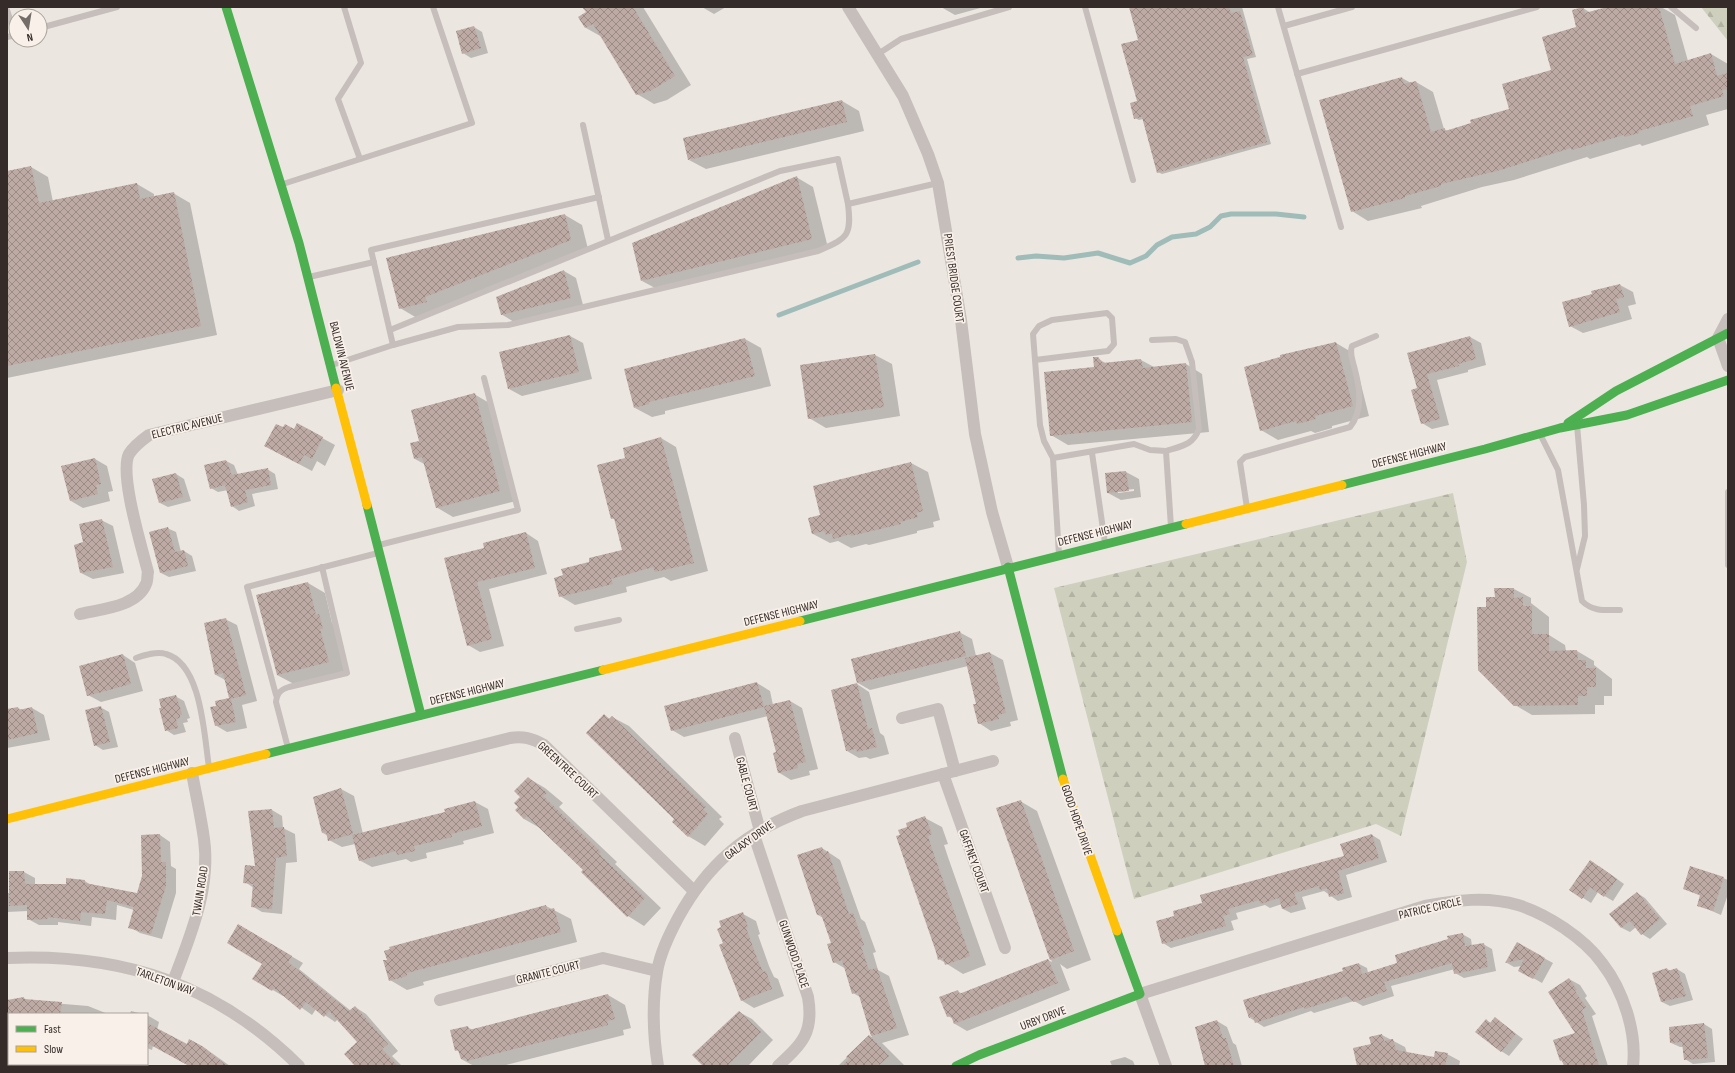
<svg xmlns="http://www.w3.org/2000/svg" width="1735" height="1073" font-family="'Sofia Sans Condensed',sans-serif">
  <style>
    .forest { fill: url(#forest-firs) }
    .shadow { fill: #0003; fill-rule: evenodd }
    .lines { fill: none; stroke-linecap: round; stroke-linejoin: round }
    .stream { stroke: #a0bcb9; stroke-width: 5 }
    .building { fill: url(#building-cross-hatch) }
    .lane { stroke: #c5beba; stroke-width: 6 }
    .street { stroke: #c5beba; stroke-width: 12 }
    .fast { stroke: #4caf50; stroke-width: 9 }
    .slow { stroke: #ffc107; stroke-width: 9 }
    .labels { text-anchor: middle; stroke-width: 3.5; stroke-linejoin: round; paint-order: stroke }
    .street-label { font-size: 12px; fill: #352c29; stroke: #f8f0e9 }
  </style>
  <defs>
    <pattern id="forest-firs" width="22" height="20" patternUnits="userSpaceOnUse"><rect width="22" height="20" fill="#ced0bd"/><path d="M5 1l3.5 6h-7zM16 11l3.5 6h-7z" fill="#b2b3a2"/></pattern>
    <pattern id="building-cross-hatch" width="8" height="8" patternUnits="userSpaceOnUse"><rect width="8" height="8" fill="#beaaa4"/><path d="M0 0l8 8M0 8l8-8" fill="none" stroke="#9b8b86"/></pattern>
  </defs>
  <rect width="100%" height="100%" fill="#ece6e1"/>
  <g class="forest">
    <polygon points="1701,7 1728,7 1728,41"/>
    <polygon points="1453,493 1467,562 1401,836 1376,824 1134,899 1054,588"/>
  </g>
  <g class="shadow">
    <polygon points="584,7 643,7 691,85 667,100 654,104 637,94 602,37 586,28 579,17 587,13"/>
    <polygon points="702,7 726,7 714,14"/>
    <polygon points="941,7 984,7 955,15"/>
    <polygon points="1130,7 1242,7 1256,57 1247,59 1271,144 1162,174 1158,172 1143,119 1139,120 1135,118 1139,101 1139,40"/>
    <polygon points="1611,7 1661,7 1675,15 1688,61 1711,54 1728,64 1728,109 1706,115 1709,125 1642,146 1640,144 1590,159 1587,157 1514,180 1482,187 1421,206 1422,208 1368,221 1352,211 1402,78 1411,83 1416,82 1433,92 1444,129 1448,131 1510,110 1553,71 1578,28 1583,8 1591,13"/>
    <polygon points="474,27 482,32 488,53 471,58 463,53"/>
    <polygon points="842,101 859,111 864,131 706,169 689,160"/>
    <polygon points="31,167 48,177 53,202 137,184 154,194 154,197 173,193 190,203 217,335 7,378 7,172"/>
    <polygon points="796,177 813,187 828,248 659,290 642,281"/>
    <polygon points="565,215 582,225 588,249 417,318 400,308"/>
    <polygon points="564,271 576,278 583,305 514,322 501,314"/>
    <polygon points="1620,285 1633,292 1636,304 1628,306 1632,319 1583,333 1570,326 1593,294"/>
    <polygon points="570,336 583,343 592,379 522,396 509,389"/>
    <polygon points="1470,337 1481,343 1486,365 1468,370 1468,372 1437,380 1449,425 1432,429 1422,423 1418,389 1409,354"/>
    <polygon points="745,339 761,348 771,386 665,411 665,414 652,417 635,408"/>
    <polygon points="1336,343 1353,353 1369,416 1332,426 1332,428 1315,433 1311,431 1278,440 1261,430"/>
    <polygon points="875,355 892,364 900,416 826,428 809,418"/>
    <polygon points="1097,358 1107,364 1141,360 1154,367 1186,364 1202,374 1209,432 1068,445 1051,435 1095,368"/>
    <polygon points="474,394 491,404 516,501 453,517 436,507 426,465 415,459 420,442"/>
    <polygon points="283,429 322,438 335,445 325,466 317,461 312,471 278,453"/>
    <polygon points="661,438 676,447 708,571 671,581 664,577 626,587 627,592 575,605 560,596 591,563 623,550 615,520 612,518 626,458"/>
    <polygon points="95,459 107,466 113,491 108,492 110,501 83,508 71,501"/>
    <polygon points="226,461 234,465 238,475 267,469 275,474 278,489 252,494 255,506 239,511 232,506 228,490 218,492 211,488 205,466"/>
    <polygon points="911,463 928,472 940,520 933,522 934,527 917,531 917,533 869,545 866,544 851,548 838,541 830,543 813,534 822,515"/>
    <path d="M1126 472 1139 479 1141 497 1121 500 1108 493 1106 474ZM1134 489V491L1118 493V491Z"/>
    <polygon points="176,474 184,479 191,501 168,507 160,503"/>
    <polygon points="101,520 113,526 124,573 93,579 81,573 84,543"/>
    <polygon points="167,528 176,532 181,552 184,551 192,556 196,571 169,577 161,573"/>
    <polygon points="526,533 538,541 547,574 489,589 504,646 480,652 468,645 446,559 485,549"/>
    <polygon points="308,583 325,593 332,623 335,625 345,671 294,684 277,675"/>
    <polygon points="1514,589 1531,598 1531,603 1549,617 1549,635 1565,645 1566,651 1577,651 1594,661 1594,665 1612,679 1612,696 1604,696 1604,705 1595,705 1595,714 1532,715 1515,705 1487,608 1496,598"/>
    <polygon points="225,619 237,625 257,701 242,705 247,728 227,732 215,725 230,699 225,680 216,675 205,624"/>
    <polygon points="959,632 972,639 976,656 990,653 1003,660 1018,720 1010,722 1011,726 991,731 979,723 977,704 968,666 870,690 858,683"/>
    <polygon points="123,655 135,663 143,691 101,702 88,695"/>
    <polygon points="757,683 770,691 773,705 790,701 802,708 818,769 809,771 810,775 791,780 778,772 777,753 768,716 684,737 672,730"/>
    <polygon points="857,684 869,692 880,733 884,736 889,754 870,759 866,757 859,758 847,751"/>
    <polygon points="175,696 184,701 190,718 187,719 188,722 183,723 186,732 174,735 166,730"/>
    <polygon points="100,707 109,712 118,747 103,750 95,745"/>
    <polygon points="18,708 22,710 32,708 44,715 50,740 7,748 7,710"/>
    <polygon points="604,715 610,719 612,717 629,726 722,817 719,819 724,824 705,846 688,836"/>
    <polygon points="528,778 545,788 563,803 559,807 617,862 615,864 661,908 644,926 628,916 584,870 540,828 524,819 516,810 519,807"/>
    <polygon points="341,789 354,796 363,834 446,813 445,810 475,802 488,809 494,833 463,841 464,844 426,853 427,858 411,862 406,859 372,867 359,860 355,844 342,847 329,840 328,836 323,833"/>
    <polygon points="1020,801 1037,811 1091,960 1067,969 1060,964 1070,990 967,1031 955,1024 953,1019 948,1016 958,991 962,994 1048,960 1052,962 998,809"/>
    <polygon points="272,810 282,816 283,828 295,834 297,862 286,863 282,914 262,912 252,906 254,888 245,882 256,867"/>
    <polygon points="925,818 942,827 948,844 944,845 949,860 986,965 963,974 939,959 909,827"/>
    <polygon points="160,835 170,842 171,866 176,869 176,893 162,939 140,933 130,927 134,910 117,905 116,920 92,917 91,926 58,922 58,925 39,925 28,919 28,911 7,912 7,893 10,893 24,872 35,878 35,885 67,885 85,881 92,886 138,895"/>
    <polygon points="1372,835 1380,840 1387,862 1346,875 1352,897 1338,901 1324,891 1302,897 1306,909 1291,913 1283,909 1282,904 1270,908 1265,905 1236,913 1238,919 1231,921 1234,930 1171,948 1163,943 1176,917 1203,903 1345,857"/>
    <polygon points="822,848 840,860 861,919 865,922 876,952 873,953 878,970 889,976 909,1035 882,1043 905,1066 838,1066 869,1036 872,1037 860,997 853,993 846,969 834,962 832,944 823,918 818,915"/>
    <polygon points="1599,866 1624,884 1613,901 1598,892 1591,903 1571,890"/>
    <polygon points="1723,878 1728,880 1728,894 1721,915 1698,905 1701,896 1684,889"/>
    <polygon points="1637,893 1645,898 1667,924 1650,939 1642,934 1636,927 1630,932 1622,928 1611,915"/>
    <polygon points="546,906 571,919 577,942 423,982 424,985 407,990 390,980 388,960 390,948"/>
    <polygon points="743,914 756,921 760,934 758,935 769,966 774,977 778,979 784,996 754,1008 741,1000 724,944"/>
    <polygon points="238,925 303,963 299,969 351,1011 355,1007 366,1014 398,1051 392,1056 402,1066 357,1066 359,1042 338,1019 335,1022 316,1009 312,1015 284,995 283,996 254,979 263,964"/>
    <polygon points="1462,934 1471,939 1472,946 1483,944 1492,949 1496,971 1464,978 1455,973 1455,969 1391,986 1394,996 1363,1006 1354,1001 1314,1013 1311,1011 1264,1027 1250,1018 1359,964 1367,968 1368,973 1398,963"/>
    <polygon points="1518,944 1553,963 1542,983 1519,970 1522,966 1514,967 1507,963"/>
    <polygon points="1667,969 1671,971 1677,969 1685,974 1693,1000 1670,1006 1662,1002"/>
    <polygon points="1569,979 1580,985 1587,996 1585,998 1596,1014 1592,1016 1608,1066 1565,1066 1561,1060 1577,1033"/>
    <polygon points="608,995 625,1005 631,1028 623,1030 624,1035 502,1066 474,1066 461,1059 460,1052 456,1050 467,1027 473,1030"/>
    <polygon points="24,998 28,1001 88,1006 108,1014 9,1014 9,1037 7,1037 7,1009"/>
    <polygon points="131,1011 143,1014 130,1014"/>
    <polygon points="739,1012 752,1019 773,1040 748,1066 702,1066"/>
    <polygon points="147,1015 159,1022 152,1050 147,1048"/>
    <polygon points="1495,1018 1523,1039 1509,1056 1501,1051 1486,1021 1491,1023"/>
    <polygon points="1217,1021 1227,1027 1233,1043 1236,1045 1242,1066 1211,1066 1196,1028"/>
    <polygon points="1704,1024 1712,1029 1715,1062 1693,1064 1685,1059 1683,1047 1680,1047 1671,1043"/>
    <polygon points="1382,1035 1405,1047 1407,1053 1435,1058 1447,1054 1460,1061 1459,1066 1358,1066 1372,1045"/>
    <polygon points="187,1045 202,1046 230,1066 190,1066"/>
    <polygon points="1125,1057 1133,1061 1135,1066 1112,1066 1110,1061"/>
    <polygon points="15,1064 37,1064 38,1066 11,1066"/>
  </g>
  <g class="lines">
    <g class="stream">
      <polyline points="1018,258 1036,256 1064,258 1098,253 1130,263 1146,256 1157,245 1172,237 1196,234 1210,227 1221,216 1231,214 1276,214 1304,217"/>
      <polyline points="779,315 918,262"/>
    </g>
  </g>
  <g class="building">
    <polygon points="582,7 633,7 675,76 650,91 636,95 593,24 585,28 578,17 586,12"/>
    <polygon points="1129,7 1229,7 1231,13 1240,11 1253,55 1243,57 1267,142 1157,173 1142,117 1134,119 1130,103 1137,101 1121,44 1138,40"/>
    <polygon points="1583,7 1585,13 1607,7 1659,7 1675,64 1711,53 1717,76 1728,73 1728,89 1722,90 1724,96 1690,106 1693,116 1639,131 1639,133 1625,137 1624,135 1572,150 1571,148 1497,171 1441,184 1441,186 1405,196 1405,198 1351,212 1319,100 1402,77 1404,84 1416,81 1431,132 1445,128 1445,131 1471,123 1470,120 1509,109 1502,84 1551,70 1542,37 1576,27 1572,10"/>
    <polygon points="474,26 481,48 462,54 456,31"/>
    <polygon points="842,100 847,122 688,160 683,138"/>
    <polygon points="31,166 39,203 137,183 140,199 174,192 201,326 7,366 7,171"/>
    <polygon points="797,176 812,239 641,281 632,243"/>
    <polygon points="565,214 571,240 425,297 427,302 399,309 386,258"/>
    <polygon points="564,270 571,298 501,315 496,297"/>
    <polygon points="1620,284 1624,297 1616,299 1620,312 1569,327 1562,302 1592,294 1591,291"/>
    <polygon points="570,335 579,372 508,389 499,352"/>
    <polygon points="1470,336 1476,359 1458,364 1459,366 1427,374 1440,419 1421,424 1411,390 1417,388 1407,353"/>
    <polygon points="745,338 755,376 649,402 649,404 634,408 624,369"/>
    <polygon points="1336,342 1353,406 1315,416 1316,419 1297,424 1296,421 1260,431 1244,367 1280,357 1280,355"/>
    <polygon points="875,354 884,407 808,419 800,365"/>
    <polygon points="1093,357 1098,357 1103,363 1141,359 1143,368 1186,363 1192,422 1050,436 1044,372 1094,367"/>
    <polygon points="475,393 500,491 436,508 422,457 414,459 410,443 419,441 411,410"/>
    <polygon points="297,423 323,437 312,459 304,455 299,464 264,446 276,424 283,427 285,424 294,429"/>
    <polygon points="661,437 694,563 655,572 653,567 611,579 613,584 559,597 554,578 563,575 561,569 589,562 589,558 622,550 614,518 611,519 597,465 625,458 623,448"/>
    <polygon points="95,458 101,484 96,485 98,494 70,501 61,466"/>
    <polygon points="226,460 232,475 268,468 271,485 245,490 248,502 231,507 225,485 210,489 204,465"/>
    <polygon points="911,462 923,511 916,513 918,517 900,522 901,524 851,536 851,534 833,539 832,533 826,535 824,531 812,534 808,518 820,515 813,486"/>
    <polygon points="1126,471 1129,491 1107,493 1105,473"/>
    <polygon points="176,473 183,497 159,503 152,479"/>
    <polygon points="102,519 113,567 80,573 74,545 83,542 79,524"/>
    <polygon points="168,527 175,552 184,550 188,566 160,573 149,532"/>
    <polygon points="526,532 535,568 477,582 492,639 467,646 444,558 484,548 483,543"/>
    <polygon points="308,582 316,615 319,614 323,629 320,629 329,662 277,675 256,595"/>
    <polygon points="1494,588 1514,588 1514,598 1523,597 1523,606 1532,606 1532,634 1549,634 1549,651 1577,650 1578,660 1586,660 1586,668 1596,668 1596,687 1587,687 1587,696 1578,696 1578,705 1514,706 1478,670 1477,607 1486,607 1486,597 1495,597"/>
    <polygon points="226,618 246,695 231,699 236,722 215,726 210,707 216,706 215,701 229,698 223,673 215,675 204,623"/>
    <polygon points="960,631 966,656 857,683 851,659"/>
    <polygon points="990,652 1006,713 998,715 999,719 978,724 973,704 976,704 965,658"/>
    <polygon points="123,654 131,684 87,696 79,666"/>
    <polygon points="757,682 764,707 671,731 664,706"/>
    <polygon points="857,683 868,729 872,728 877,747 857,752 856,749 846,751 831,690"/>
    <polygon points="176,695 182,714 180,715 180,718 176,719 178,728 165,731 159,708 161,708 159,699"/>
    <polygon points="790,700 806,762 797,764 798,768 778,773 773,753 776,752 764,706"/>
    <polygon points="101,706 110,742 94,746 85,710"/>
    <polygon points="18,707 19,710 32,707 38,733 7,740 7,709"/>
    <polygon points="604,714 609,719 612,716 706,807 703,809 708,814 688,837 672,822 674,819 586,733"/>
    <polygon points="528,777 547,793 543,796 601,852 599,854 645,898 627,917 581,872 583,870 527,816 524,819 515,810 518,807 514,803 520,797 514,791"/>
    <polygon points="341,788 353,834 328,841 326,832 322,833 313,797"/>
    <polygon points="1021,800 1074,951 1050,960 996,808"/>
    <polygon points="475,801 482,826 451,834 452,837 414,846 415,851 397,855 396,851 359,861 352,835 445,812 444,809"/>
    <polygon points="272,809 274,828 284,827 287,856 276,858 272,909 251,907 253,884 243,883 245,865 255,866 248,811"/>
    <polygon points="925,816 932,834 928,836 932,849 970,956 945,965 943,958 938,960 936,952 896,836 900,835 898,830 907,827 906,823"/>
    <polygon points="160,834 161,862 166,862 166,886 151,934 128,928 134,907 107,900 105,914 81,912 80,921 48,917 48,919 27,920 27,905 9,906 9,871 24,871 25,883 27,884 66,884 66,878 85,880 85,883 137,893 142,876 141,835"/>
    <polygon points="1372,834 1379,858 1338,871 1344,893 1329,897 1327,888 1320,890 1319,886 1294,893 1298,904 1282,909 1279,898 1261,904 1259,900 1228,909 1230,914 1223,916 1226,926 1162,944 1156,921 1174,916 1173,911 1202,903 1200,895 1344,856 1340,844"/>
    <polygon points="822,847 824,853 828,851 849,914 853,913 864,945 861,946 869,970 877,968 897,1028 871,1036 858,992 852,994 842,960 833,963 827,944 831,943 821,914 817,915 797,855"/>
    <polygon points="1590,860 1617,879 1604,897 1590,887 1582,899 1569,890"/>
    <polygon points="1690,866 1724,877 1713,911 1697,906 1700,895 1683,889"/>
    <polygon points="1637,892 1660,919 1641,935 1630,921 1621,928 1609,914"/>
    <polygon points="546,905 547,910 554,908 561,932 407,973 407,976 389,981 383,960 387,960 384,951 390,949 389,947"/>
    <polygon points="743,912 748,927 746,928 757,958 763,972 766,971 772,989 741,1001 719,945 723,943 717,929 721,927 719,921"/>
    <polygon points="238,924 292,956 288,962 349,1011 355,1006 388,1044 382,1049 398,1066 355,1066 344,1054 357,1042 329,1011 324,1017 306,1002 300,1010 274,988 272,991 252,979 262,964 227,943"/>
    <polygon points="1463,933 1465,946 1484,943 1488,967 1454,974 1452,963 1384,982 1387,991 1354,1002 1347,996 1305,1009 1304,1007 1255,1023 1253,1017 1249,1018 1243,1000 1343,971 1342,968 1359,963 1362,974 1397,963 1395,955 1448,939 1447,936"/>
    <polygon points="1517,942 1545,958 1533,979 1518,971 1524,959 1505,963"/>
    <polygon points="1048,959 1058,983 954,1024 951,1016 947,1017 939,997 958,990 959,994"/>
    <polygon points="1667,968 1668,971 1677,968 1686,996 1661,1002 1652,973"/>
    <polygon points="1569,978 1577,990 1575,991 1586,1007 1582,1010 1599,1066 1564,1066 1562,1060 1560,1061 1553,1040 1575,1033 1548,992"/>
    <polygon points="608,994 615,1019 607,1021 608,1025 467,1061 466,1058 461,1059 458,1050 455,1051 450,1030 468,1026 469,1030"/>
    <polygon points="24,997 24,999 62,1002 60,1014 7,1014 7,1000"/>
    <polygon points="739,1011 761,1032 727,1066 703,1066 692,1055"/>
    <polygon points="1495,1017 1516,1034 1501,1052 1475,1032 1486,1019 1490,1023"/>
    <polygon points="1217,1020 1223,1038 1226,1038 1234,1066 1205,1066 1195,1027"/>
    <polygon points="147,1023 187,1044 189,1039 202,1046 227,1066 189,1066 147,1043"/>
    <polygon points="1704,1023 1708,1058 1684,1060 1682,1042 1670,1043 1669,1027"/>
    <polygon points="1382,1034 1384,1041 1393,1039 1396,1050 1434,1057 1435,1051 1448,1053 1445,1066 1357,1066 1353,1048 1371,1044 1369,1037"/>
    <polygon points="869,1035 889,1056 878,1066 842,1066 849,1059 846,1057"/>
  </g>
  <g class="lines">
    <g class="lane">
      <polyline points="344,7 361,63 338,99 360,159"/>
      <polyline points="1085,7 1133,180"/>
      <polyline points="1278,7 1341,227"/>
      <polyline points="1671,7 1696,28"/>
      <polyline points="7,10 15,35"/>
      <polyline points="1284,26 1352,7"/>
      <polyline points="40,28 117,7"/>
      <polyline points="7,37 16,35"/>
      <polyline points="878,54 901,39 1009,7"/>
      <polyline points="1297,74 1537,7"/>
      <polyline points="583,125 608,240"/>
      <polyline points="283,184 472,123 433,7"/>
      <polyline points="309,277 374,262"/>
      <polyline points="390,330 780,171 838,159 848,204 938,183"/>
      <path d="M1152 340 1176 339 1185 342 1192 362 1199 429C1193 445 1182 446 1166 451"/>
      <polyline points="393,345 371,250 599,197"/>
      <polyline points="1035,360 1108,351 1114,344 1112,318 1107,313 1052,320 1039,326 1033,334 1040,425 1044,441 1053,458"/>
      <path d="M332 365 393 345 458 327 508 325 818 251C847 238 852 237 848 204"/>
      <polyline points="1577,425 1584,505 1585,536 1577,569"/>
      <path d="M1540 434 1558 470 1582 601C1593 612 1606 610 1620 610"/>
      <polyline points="1092,453 1105,543"/>
      <polyline points="1728,492 1728,565"/>
      <path d="M1247 508 1240 462 1245 457 1350 427C1363 411 1360 389 1355 370 1353 361 1349 354 1352 346L1376 336"/>
      <polyline points="379,545 518,510 484,378"/>
      <polyline points="1059,555 1053,458 1134,444 1150,450 1166,451 1171,527"/>
      <polyline points="577,629 619,620"/>
      <path d="M136 658C145 655 157 651 166 654 202 664 204 736 209 767"/>
      <polyline points="276,695 247,587 378,553"/>
      <path d="M288 748 276 702C277 693 280 690 289 687L347 673 322 567"/>
    </g>
    <g class="street">
      <polyline points="848,7 903,96 928,154 938,183 961,320 975,434 992,512 1008,567"/>
      <polyline points="1728,319 1718,338 1728,366"/>
      <path d="M80 614C100 609 137 607 146 584 148 581 147 575 148 572 142 548 119 474 129 454 134 446 142 440 149 435L338 390"/>
      <polyline points="902,718 938,709 955,771"/>
      <polyline points="735,738 760,831"/>
      <path d="M387 769 510 738C523 736 532 738 544 745L694 891"/>
      <polyline points="943,774 1005,948"/>
      <path d="M754 835 808 997C814 1032 803 1043 778 1066"/>
      <path d="M7 958C123 953 216 984 299 1066"/>
      <path d="M173 982C190 936 211 889 204 839 201 817 196 795 192 773"/>
      <polyline points="440,1000 603,958 657,971"/>
      <path d="M658 1066C653 1035 652 1003 657 972 660 953 669 935 678 918 707 865 745 832 802 811L993 761"/>
      <path d="M1166 1066 1140 994 1425 906C1456 900 1487 896 1518 905 1547 914 1584 938 1602 963 1623 990 1637 1032 1633 1066"/>
    </g>
    <g class="fast">
      <polyline points="226,7 299,243 336,388"/>
      <polyline points="1568,423 1616,391 1728,333"/>
      <polyline points="1342,485 1485,449 1560,428 1627,415 1728,380"/>
      <polyline points="367,505 421,715"/>
      <polyline points="1008,567 1063,779"/>
      <polyline points="800,621 1186,524"/>
      <polyline points="266,754 603,670"/>
      <polyline points="956,1066 979,1055 1140,994 1117,931"/>
    </g>
    <g class="slow">
      <polyline points="336,388 367,505"/>
      <polyline points="1186,524 1342,485"/>
      <polyline points="603,670 800,621"/>
      <polyline points="1063,779 1117,931"/>
      <polyline points="7,819 266,754"/>
    </g>
  </g>
  <g class="labels">
    <g class="street-label">
      <text transform="translate(954 278) rotate(82)" y="4">PRIEST BRIDGE COURT</text>
      <text transform="translate(342 356) rotate(76)" y="4">BALDWIN AVENUE</text>
      <text transform="translate(187 426) rotate(-14)" y="4">ELECTRIC AVENUE</text>
      <text transform="translate(1409 455) rotate(-14)" y="4">DEFENSE HIGHWAY</text>
      <text transform="translate(1095 533) rotate(-14)" y="4">DEFENSE HIGHWAY</text>
      <text transform="translate(781 613) rotate(-14)" y="4">DEFENSE HIGHWAY</text>
      <text transform="translate(467 692) rotate(-14)" y="4">DEFENSE HIGHWAY</text>
      <text transform="translate(152 770) rotate(-14)" y="4">DEFENSE HIGHWAY</text>
      <text transform="translate(568 770) rotate(43)" y="4">GREENTREE COURT</text>
      <text transform="translate(747 784) rotate(75)" y="4">GABLE COURT</text>
      <text transform="translate(1077 820) rotate(71)" y="4">GOOD HOPE DRIVE</text>
      <text transform="translate(749 840) rotate(-36)" y="4">GALAXY DRIVE</text>
      <text transform="translate(974 861) rotate(70)" y="4">GAFFNEY COURT</text>
      <text transform="translate(200 891) rotate(-81)" y="4">TWAIN ROAD</text>
      <text transform="translate(1430 908) rotate(-13)" y="4">PATRICE CIRCLE</text>
      <text transform="translate(794 954) rotate(71)" y="4">GUNWOOD PLACE</text>
      <text transform="translate(548 972) rotate(-14)" y="4">GRANITE COURT</text>
      <text transform="translate(165 981) rotate(20)" y="4">TARLETON WAY</text>
      <text transform="translate(1043 1018) rotate(-21)" y="4">URBY DRIVE</text>
    </g>
  </g>
  <rect width="1735" height="1073" fill="none" stroke="#352c29" stroke-width="16"/>
  <rect x="8" y="1013" width="140" height="52" fill="#f8f0e9" stroke="#aaa29c"/>
  <rect x="16" y="1026" width="20" height="6" fill="#4caf50" stroke="#aaa29c"/>
  <text x="44" y="1033" font-size="12" fill="#352c29">Fast</text>
  <rect x="16" y="1046" width="20" height="6" fill="#ffc107" stroke="#aaa29c"/>
  <text x="44" y="1053" font-size="12" fill="#352c29">Slow</text>
  <g transform="translate(28 28) rotate(168)"><circle r="19" fill="#f8f0e9" stroke="#aaa29c"/>
  <path d="M0-3L7 15L0 10L-7 15Z" fill="#756d69"/>
  <text y="-6" font-size="11" font-weight="bold" text-anchor="middle" fill="#352c29">N</text>
  </g>
</svg>
